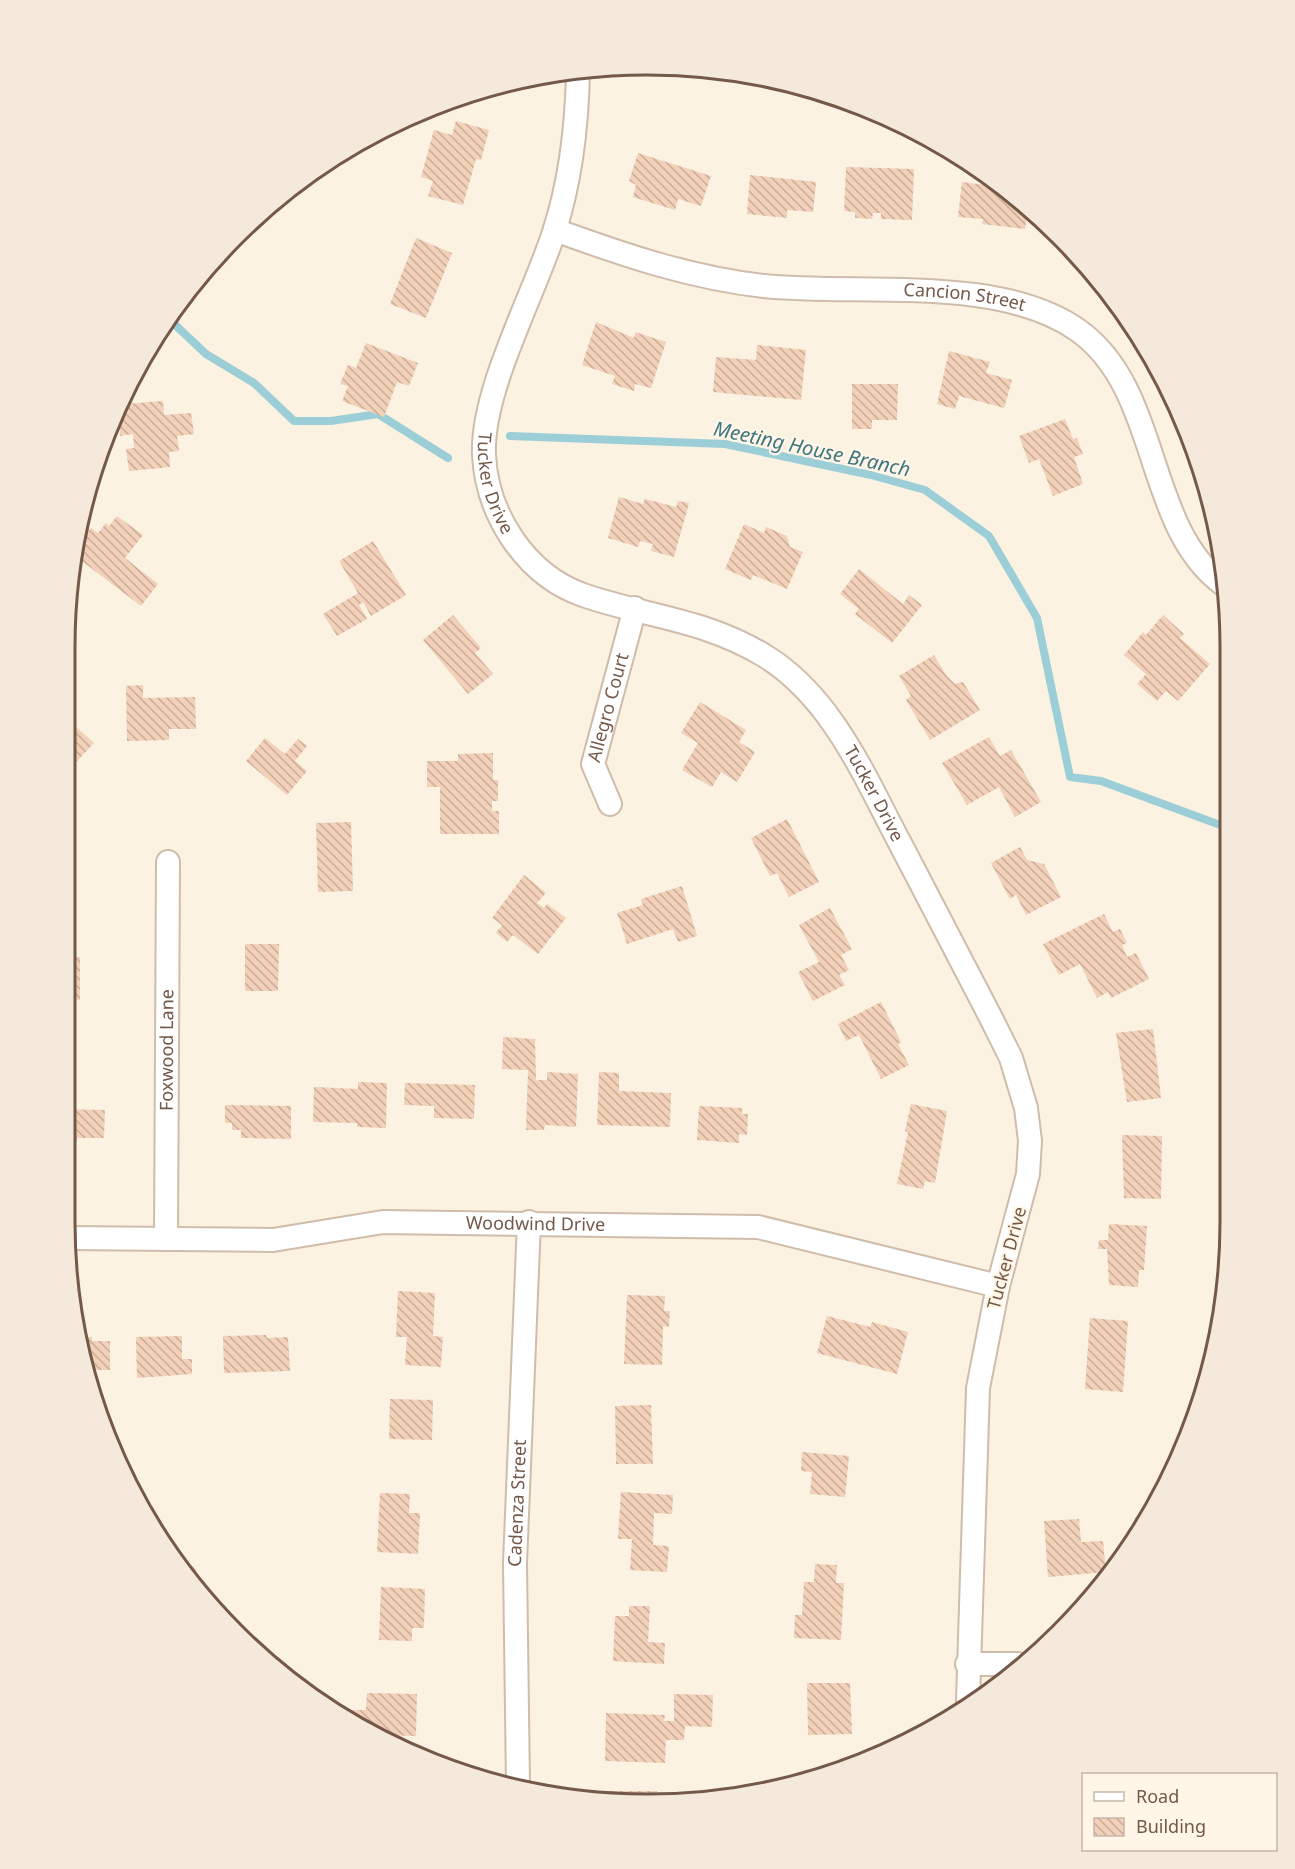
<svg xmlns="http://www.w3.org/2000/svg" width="1295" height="1869" font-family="'Noto Sans',sans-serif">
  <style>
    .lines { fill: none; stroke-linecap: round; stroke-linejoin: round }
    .stream { stroke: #9cced8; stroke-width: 8 }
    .building { fill: url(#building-back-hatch) }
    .street-casing { stroke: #d0bcab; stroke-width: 26 }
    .street { stroke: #fff; stroke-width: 22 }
    .labels { text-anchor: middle; stroke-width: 4.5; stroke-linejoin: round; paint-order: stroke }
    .street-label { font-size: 18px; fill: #745848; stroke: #fff6e8 }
    .water-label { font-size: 20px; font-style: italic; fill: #3f7681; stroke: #fff6e8 }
    .rim { fill: none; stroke: #745848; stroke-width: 3 }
  </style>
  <defs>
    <pattern id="building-back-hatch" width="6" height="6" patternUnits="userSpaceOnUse" patternTransform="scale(1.5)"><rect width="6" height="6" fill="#f2d0b9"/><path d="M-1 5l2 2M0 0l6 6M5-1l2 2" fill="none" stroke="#c9ac98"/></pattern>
  </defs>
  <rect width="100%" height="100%" fill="#fcf2e2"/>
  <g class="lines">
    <g class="stream">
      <polyline points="170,320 206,354 254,383 294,421 331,421 378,414 448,458"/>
      <polyline points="510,436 725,444 871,475 925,490 989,536 1037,618 1070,777 1101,781 1231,829"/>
    </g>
  </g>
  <g class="building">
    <polygon points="638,65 648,65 686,70 670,70 670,75 637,74"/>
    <polygon points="456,121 489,130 481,160 476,159 463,205 428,196 433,181 421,177 434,130 452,135"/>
    <polygon points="638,153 711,176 701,206 678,199 675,210 633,197 636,185 629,181"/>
    <polygon points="846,167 914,169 912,220 881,219 881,213 873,213 872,219 855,218 855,212 844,211"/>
    <polygon points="750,175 816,182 813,212 787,210 787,218 747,214"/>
    <polygon points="962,182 1001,187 1028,209 1025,229 982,224 983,219 958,217"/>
    <polygon points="416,238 452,253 426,318 390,304"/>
    <polygon points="596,322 634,338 635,332 666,342 651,388 635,384 634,391 612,384 615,376 582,365"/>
    <polygon points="366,343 418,363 409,386 397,382 384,417 342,401 348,386 340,384 348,365 356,368"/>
    <polygon points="757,345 806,350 801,400 713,392 716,357 756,360"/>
    <polygon points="949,351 990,362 986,373 1012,380 1004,408 959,396 955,409 937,404"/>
    <polygon points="852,384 898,384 897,420 872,420 872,429 852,429"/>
    <polygon points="163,401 164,415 191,413 194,434 177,436 179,451 169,452 170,467 129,471 126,449 134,448 133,434 120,436 119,419 124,404"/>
    <polygon points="1065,419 1073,439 1077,438 1083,454 1074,457 1083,484 1053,496 1039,459 1029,463 1019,436"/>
    <polygon points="619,497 643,504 645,499 676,507 678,501 689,503 674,557 651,551 653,544 640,541 638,547 608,538"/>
    <polygon points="117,516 143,535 125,558 158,584 141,606 79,559 81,557 79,554 87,543 82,539 91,528 98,533 106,523 109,526"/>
    <polygon points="744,524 764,533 766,527 787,536 790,547 803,552 787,589 753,575 751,580 725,569"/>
    <polygon points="373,541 406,595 371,616 363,602 359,605 367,619 337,636 323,614 358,593 339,561"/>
    <polygon points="859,569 903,604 909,595 922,605 892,643 855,614 859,609 840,594"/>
    <polygon points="453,615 481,648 475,653 493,674 468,694 423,640"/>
    <polygon points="1163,615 1184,634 1180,638 1210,664 1178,701 1166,691 1157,701 1137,684 1146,674 1124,655 1143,632 1146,635"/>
    <polygon points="934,655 946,675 955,684 963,682 980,710 930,740 906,700 911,696 899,676"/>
    <polygon points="143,685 143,698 195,697 196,729 169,729 169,740 127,741 126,686"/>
    <polygon points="700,702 746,730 739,742 755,752 737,782 721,772 712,787 682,770 698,743 681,733"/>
    <polygon points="64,716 94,743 64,775"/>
    <polygon points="989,737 1000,756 1011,750 1041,802 1015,817 999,787 967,805 942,763"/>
    <polygon points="265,738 285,754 298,739 307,746 295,761 307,771 287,795 246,761"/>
    <polygon points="493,753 493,780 498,780 498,801 492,801 492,811 499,811 499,834 440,834 440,787 427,787 427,761 458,761 458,754"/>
    <polygon points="787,819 819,882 789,897 777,873 770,876 751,838"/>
    <polygon points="351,822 353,891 318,892 316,823"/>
    <polygon points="1020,847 1027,860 1044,864 1061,897 1026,915 1016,895 1010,899 991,863"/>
    <polygon points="524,875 546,893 537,903 544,908 547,904 566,918 538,954 513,935 507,942 496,933 502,925 492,918"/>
    <polygon points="682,886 697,936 678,942 673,929 627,944 617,913 643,905 641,899"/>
    <polygon points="830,908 852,949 841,955 849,970 839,975 845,985 813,1001 798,972 819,962 799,925"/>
    <polygon points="1104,914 1113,932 1120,929 1127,943 1122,945 1127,957 1136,953 1149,979 1111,998 1108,992 1097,998 1080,964 1059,975 1043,944"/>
    <polygon points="64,937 74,937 74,957 80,957 80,1000 64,999"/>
    <polygon points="245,944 279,944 278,991 245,991"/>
    <polygon points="881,1002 901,1042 898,1044 909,1065 881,1079 859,1035 846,1041 838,1024"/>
    <polygon points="1153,1029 1161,1098 1127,1102 1116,1033"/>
    <polygon points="503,1037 535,1039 536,1080 547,1080 547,1072 578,1074 576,1127 545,1125 544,1130 526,1130 528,1070 502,1069"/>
    <polygon points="599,1072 619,1073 619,1091 671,1093 670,1127 597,1125"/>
    <polygon points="358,1082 387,1083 386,1128 357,1127 357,1123 313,1122 314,1087 358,1089"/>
    <polygon points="405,1083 475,1085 474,1119 434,1118 434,1106 404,1105"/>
    <polygon points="911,1104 947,1111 935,1183 925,1181 923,1189 897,1184 908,1132 905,1131"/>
    <polygon points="225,1105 291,1106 291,1139 241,1138 241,1130 232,1130 232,1123 225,1123"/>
    <polygon points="699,1106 742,1108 742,1114 748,1114 747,1135 739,1134 739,1143 697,1140"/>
    <polygon points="64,1109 105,1110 104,1138 77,1138 77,1143 64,1143"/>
    <polygon points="1122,1135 1162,1136 1161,1199 1124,1198"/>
    <polygon points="1109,1224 1147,1226 1144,1270 1139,1270 1138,1287 1109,1285 1107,1249 1098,1249 1099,1240 1108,1240"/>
    <polygon points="398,1291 435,1293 433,1336 443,1337 441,1367 405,1365 407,1337 396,1337"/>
    <polygon points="627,1295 665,1296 664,1311 670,1311 669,1327 663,1326 662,1365 624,1364"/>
    <polygon points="827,1316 870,1327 872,1322 908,1332 897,1374 817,1353"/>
    <polygon points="1090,1318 1128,1321 1123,1392 1085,1389"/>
    <polygon points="266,1335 267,1338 288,1337 290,1371 224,1373 223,1336"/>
    <polygon points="182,1336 182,1359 192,1359 192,1374 137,1378 136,1337"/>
    <polygon points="80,1337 92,1337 92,1341 110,1341 110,1370 84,1370"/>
    <polygon points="390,1399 433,1400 432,1440 389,1439"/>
    <polygon points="651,1405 653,1464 616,1464 615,1406"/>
    <polygon points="802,1452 849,1456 845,1497 810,1494 812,1472 801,1471"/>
    <polygon points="621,1492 673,1495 672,1514 654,1513 653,1545 669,1546 667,1572 630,1570 632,1539 618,1539"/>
    <polygon points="380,1493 410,1494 409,1513 420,1513 418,1554 377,1552"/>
    <polygon points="1151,1511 1150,1512 1140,1531 1134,1518"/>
    <polygon points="1079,1519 1081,1542 1103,1541 1106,1572 1048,1577 1044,1521"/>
    <polygon points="168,1544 197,1570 191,1577 165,1548"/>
    <polygon points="815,1564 837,1565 836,1583 844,1583 841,1640 794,1638 795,1615 802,1615 804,1582 814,1582"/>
    <polygon points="381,1587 425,1589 424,1628 412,1628 412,1641 379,1640"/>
    <polygon points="629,1606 650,1606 648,1642 665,1643 664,1664 613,1661 615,1616 629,1616"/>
    <polygon points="807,1683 850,1683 852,1734 808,1735"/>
    <polygon points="367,1693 417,1694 416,1736 384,1735 349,1714 349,1710 366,1710"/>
    <polygon points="674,1694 713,1695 712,1727 685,1726 684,1740 666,1740 665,1763 605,1761 606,1713 665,1715 664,1721 674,1721"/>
    <polygon points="608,1791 657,1791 657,1797 608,1798"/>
  </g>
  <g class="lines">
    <g class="street-casing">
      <g id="street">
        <path id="s1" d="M578 71C577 125 571 180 554 232 534 295 481 391 484 455 487 515 526 575 583 595 647 617 704 619 765 656 833 698 865 778 901 845 931 902 960 959 990 1016L1011 1058 1026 1108 1030 1141 1028 1174 998 1286 978 1388 968 1700"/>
        <path id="s2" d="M555 230C624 255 691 278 764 286 859 296 1000 274 1079 331 1162 391 1144 527 1224 585"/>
        <path id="s3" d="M610 804 593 764 635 608"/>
        <path id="s4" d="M67 1238 273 1240 383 1222 758 1227 998 1286"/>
        <path id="s5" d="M166 1239 168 862"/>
        <polyline points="967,1664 1018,1664"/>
        <path id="s6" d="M518 1785 515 1563 529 1222"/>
      </g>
    </g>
    <use href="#street" class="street"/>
  </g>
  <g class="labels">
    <g class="street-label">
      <text dy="6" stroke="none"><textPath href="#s2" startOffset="418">Cancion Street</textPath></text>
      <text dy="6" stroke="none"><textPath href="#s1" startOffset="428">Tucker Drive</textPath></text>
      <text dy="6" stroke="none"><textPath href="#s3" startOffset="102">Allegro Court</textPath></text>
      <text dy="6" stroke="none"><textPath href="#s1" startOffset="950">Tucker Drive</textPath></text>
      <text dy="6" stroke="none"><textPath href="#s5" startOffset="189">Foxwood Lane</textPath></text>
      <text dy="6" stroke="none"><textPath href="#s4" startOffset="470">Woodwind Drive</textPath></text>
      <text transform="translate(1007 1258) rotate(-75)" y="6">Tucker Drive</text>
      <text dy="6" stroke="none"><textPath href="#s6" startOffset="282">Cadenza Street</textPath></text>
    </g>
    <g class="water-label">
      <text transform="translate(812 449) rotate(12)" y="7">Meeting House Branch</text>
    </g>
  </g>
  <path d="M0 0H1295V1869H0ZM647 75H648A572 572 0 0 1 1220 647V1222A572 572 0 0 1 648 1794H647A572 572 0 0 1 75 1222V647A572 572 0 0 1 647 75Z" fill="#f4e9db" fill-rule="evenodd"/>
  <path class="rim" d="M647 75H648A572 572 0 0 1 1220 647V1222A572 572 0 0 1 648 1794H647A572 572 0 0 1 75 1222V647A572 572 0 0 1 647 75Z"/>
  <rect x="1082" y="1773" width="195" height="78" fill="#fff6e8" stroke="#c7b7a8" stroke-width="1.5"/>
  <rect x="1094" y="1792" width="30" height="9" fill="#ffffff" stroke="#c7b7a8" stroke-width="1.5"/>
  <text x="1136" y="1803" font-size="18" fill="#745848">Road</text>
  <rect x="1094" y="1818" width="30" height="18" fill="url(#building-back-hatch)" stroke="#c7b7a8" stroke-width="1.5"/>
  <text x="1136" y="1833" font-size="18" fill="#745848">Building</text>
</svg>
